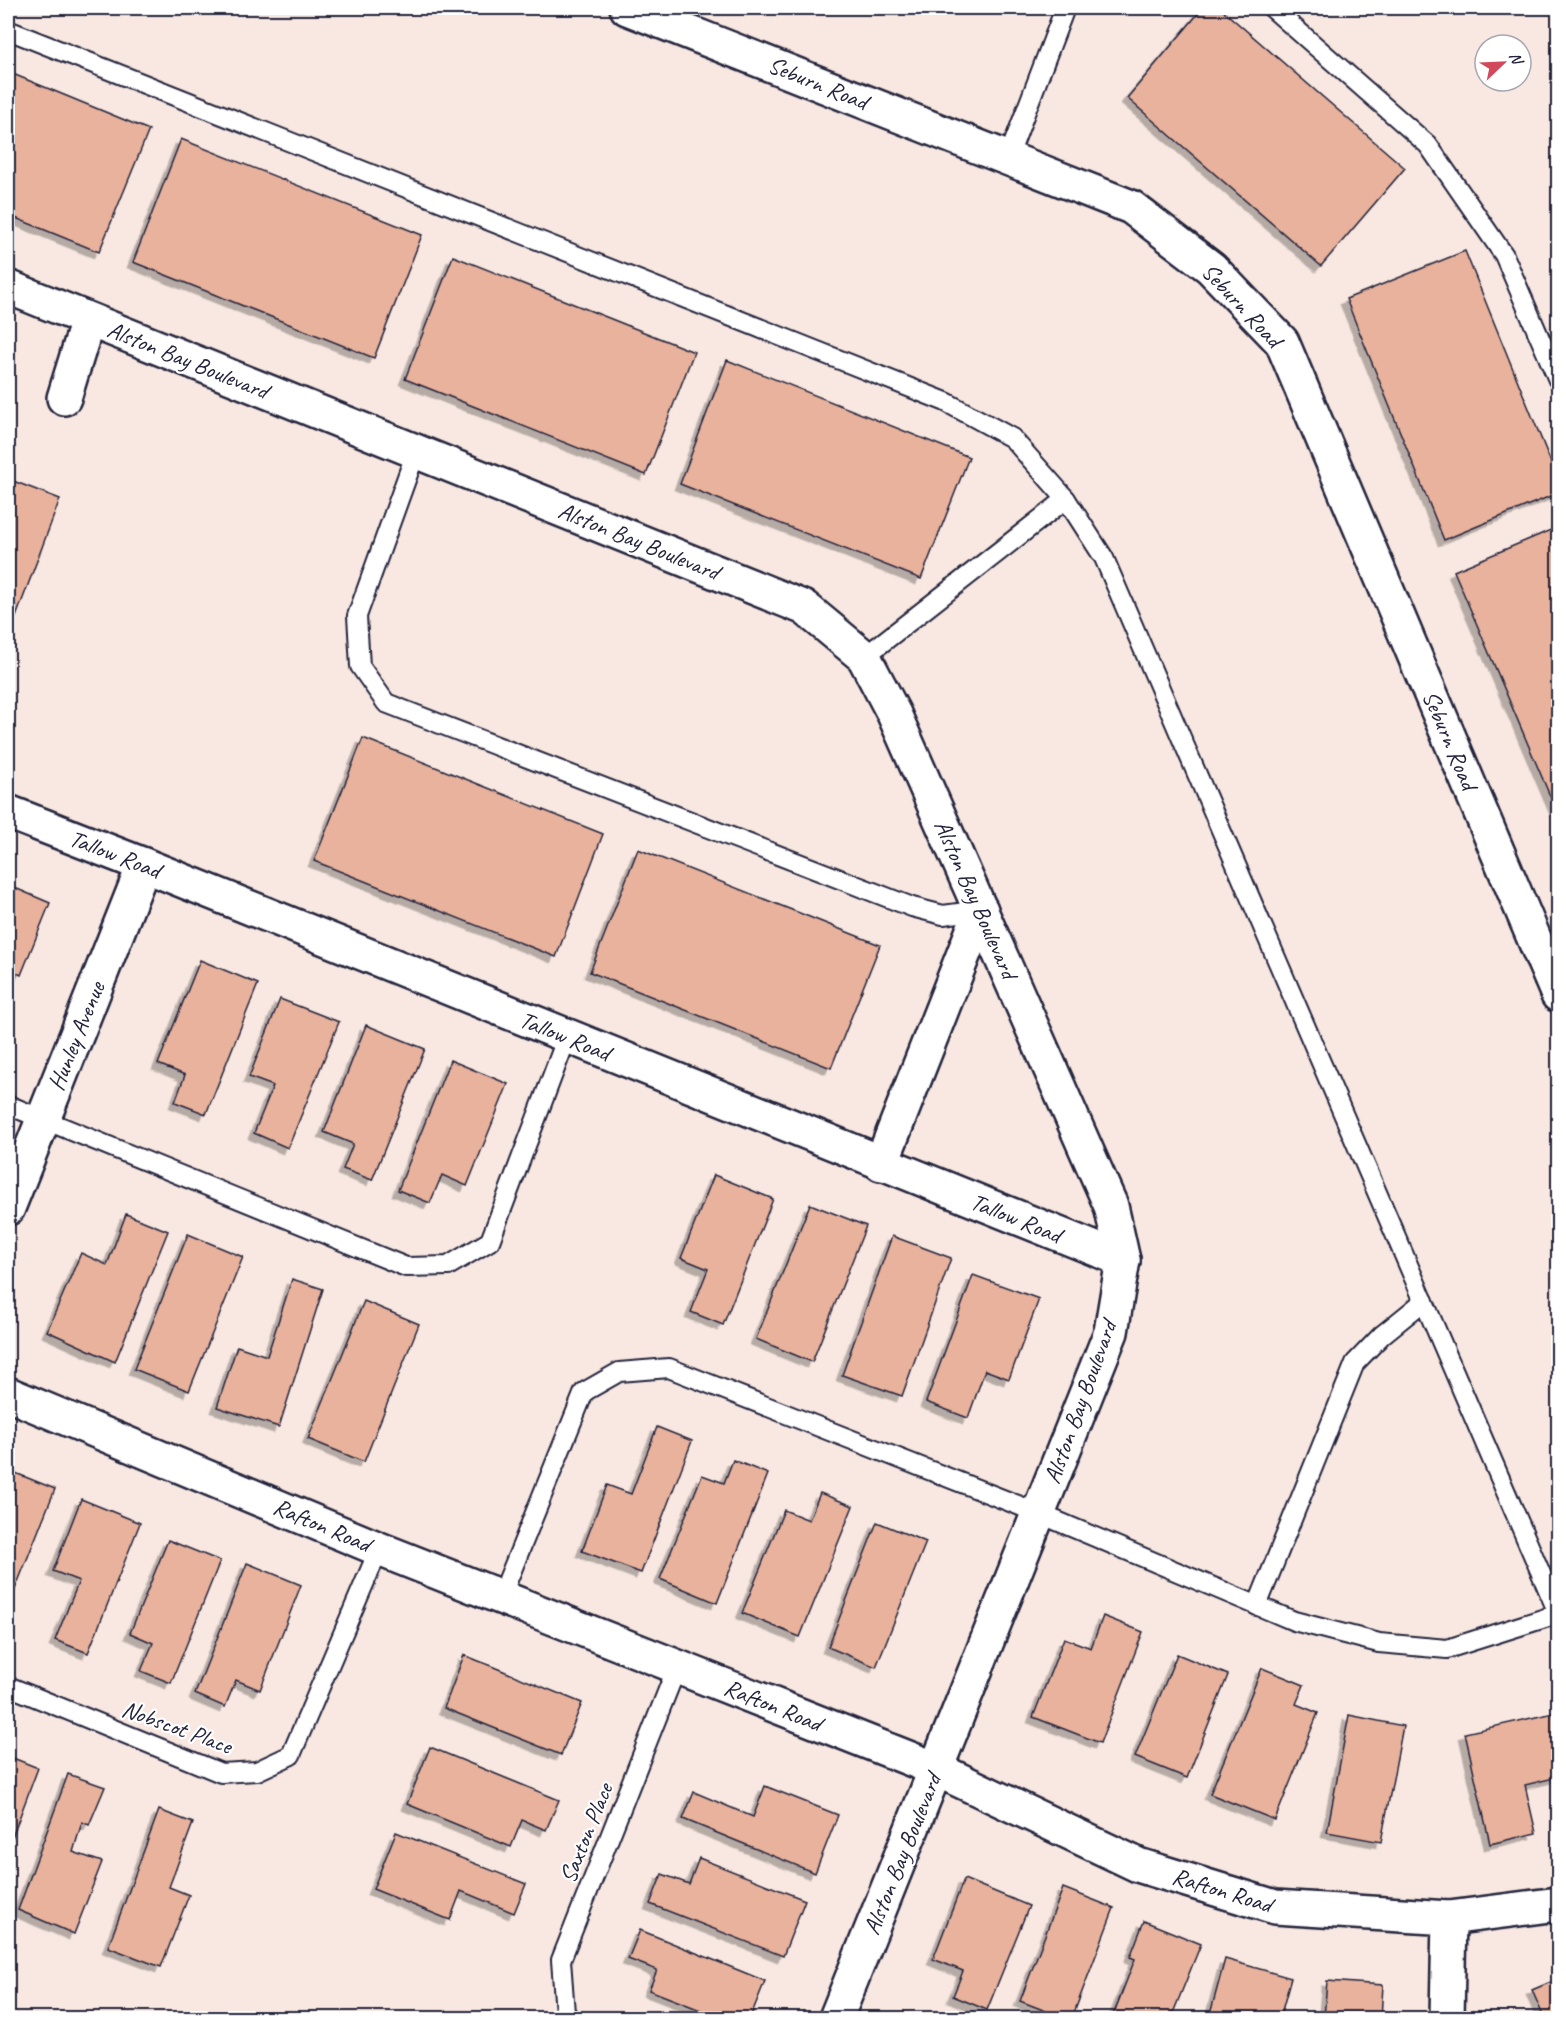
<svg xmlns="http://www.w3.org/2000/svg" width="1566" height="2026" font-family="Caveat,sans-serif">
  <style>
    .building { fill: #e8b29c; stroke: #22223b; stroke-width: 1.5; filter: url(#shadow) }
    .lines { fill: none; stroke-linecap: round; stroke-linejoin: round }
    .service-casing { stroke: #22223b; stroke-width: 22 }
    .minor-casing { stroke: #22223b; stroke-width: 38 }
    .service { stroke: #fff; stroke-width: 18 }
    .minor { stroke: #fff; stroke-width: 33 }
    .labels { text-anchor: middle; stroke-width: 4.5; stroke-linejoin: round; paint-order: stroke }
    .street-label { font-size: 24px; fill: #22223b; stroke: #fff }
  </style>
  <defs>
    <filter id="shadow"><feDropShadow dx="-5.5" dy="5.5" stdDeviation="0" flood-color="#0004"/></filter>
  </defs>
  <rect width="100%" height="100%" fill="#f8e8e1"/>
  <filter id="ink" filterUnits="userSpaceOnUse"><feTurbulence type="fractalNoise" baseFrequency=".0167" numOctaves="2"/><feDisplacementMap in="SourceGraphic" scale="12" xChannelSelector="R" yChannelSelector="G"/><feConvolveMatrix kernelMatrix="1 2 1 2 8 2 1 2 1" color-interpolation-filters="sRGB"/></filter>
  <g filter="url(#ink)">
    <g class="building">
      <polygon points="1203,8 1220,8 1405,168 1321,266 1127,98"/>
      <polygon points="8,72 149,130 99,252 8,215"/>
      <polygon points="181,139 422,235 374,358 133,262"/>
      <polygon points="1465,251 1558,480 1558,493 1444,540 1346,299"/>
      <polygon points="453,256 694,352 646,475 405,379"/>
      <polygon points="727,360 969,457 921,579 680,484"/>
      <polygon points="8,479 60,499 16,617 8,614"/>
      <polygon points="1558,527 1558,808 1556,810 1454,571"/>
      <polygon points="363,738 603,834 556,957 314,861"/>
      <polygon points="638,849 880,945 831,1068 590,972"/>
      <polygon points="8,885 50,903 21,975 8,969"/>
      <polygon points="200,960 258,984 206,1114 175,1102 185,1075 158,1064"/>
      <polygon points="280,999 339,1022 288,1148 254,1133 273,1086 249,1077"/>
      <polygon points="366,1025 425,1049 372,1180 343,1169 353,1144 324,1132"/>
      <polygon points="450,1060 508,1084 467,1186 442,1175 430,1203 398,1190"/>
      <polygon points="714,1175 773,1199 723,1325 691,1312 708,1269 681,1258"/>
      <polygon points="810,1204 866,1226 812,1362 756,1339"/>
      <polygon points="126,1214 168,1231 115,1362 47,1331 81,1253 107,1265"/>
      <polygon points="188,1234 243,1257 189,1391 134,1369"/>
      <polygon points="892,1236 951,1258 902,1396 842,1375"/>
      <polygon points="973,1275 1039,1299 1009,1379 985,1370 968,1418 926,1402"/>
      <polygon points="292,1279 323,1289 279,1427 217,1407 237,1346 267,1356"/>
      <polygon points="364,1301 419,1324 364,1462 308,1439"/>
      <polygon points="657,1427 692,1441 641,1573 582,1551 607,1485 631,1494"/>
      <polygon points="733,1460 768,1474 717,1603 660,1579 702,1475 724,1483"/>
      <polygon points="8,1470 55,1489 8,1607"/>
      <polygon points="820,1493 853,1506 800,1637 742,1613 784,1510 809,1520"/>
      <polygon points="81,1499 140,1523 88,1653 55,1640 79,1581 53,1571"/>
      <polygon points="877,1522 926,1542 876,1667 828,1647"/>
      <polygon points="168,1540 220,1561 171,1683 141,1671 153,1643 130,1633"/>
      <polygon points="247,1563 301,1585 260,1690 236,1680 225,1707 195,1694"/>
      <polygon points="1103,1616 1143,1632 1100,1743 1033,1717 1064,1638 1091,1648"/>
      <polygon points="1177,1654 1228,1675 1187,1778 1135,1757"/>
      <polygon points="464,1655 582,1703 561,1755 444,1708"/>
      <polygon points="1262,1668 1304,1685 1296,1704 1318,1713 1275,1820 1210,1794"/>
      <polygon points="1554,1713 1558,1733 1558,1777 1525,1785 1536,1833 1490,1844 1465,1733"/>
      <polygon points="1349,1715 1403,1726 1381,1842 1327,1832"/>
      <polygon points="430,1747 559,1800 546,1830 522,1820 511,1847 407,1804"/>
      <polygon points="8,1756 38,1768 8,1848"/>
      <polygon points="68,1774 105,1787 89,1825 82,1822 73,1852 102,1862 74,1934 18,1910"/>
      <polygon points="765,1786 838,1815 815,1873 683,1819 694,1792 753,1817"/>
      <polygon points="159,1810 193,1823 169,1887 189,1895 161,1967 108,1947"/>
      <polygon points="396,1832 526,1884 514,1913 461,1891 450,1920 373,1889"/>
      <polygon points="699,1858 805,1900 783,1956 650,1904 662,1874 689,1884"/>
      <polygon points="964,1879 1029,1906 987,2010 953,1996 963,1971 933,1959"/>
      <polygon points="1063,1888 1114,1908 1072,2018 1064,2018 1020,2001"/>
      <polygon points="1144,1921 1201,1944 1171,2018 1112,2018 1135,1959 1130,1957"/>
      <polygon points="640,1930 765,1981 750,2018 721,2018 649,1990 657,1970 628,1959"/>
      <polygon points="1225,1959 1291,1978 1280,2018 1209,2018"/>
      <polygon points="1558,1979 1558,2018 1544,2018 1532,1990"/>
      <polygon points="1327,1981 1383,1985 1381,2018 1324,2018"/>
    </g>
    <g class="lines">
      <g class="service-casing">
        <g id="service">
          <polyline points="1272,8 1428,145 1504,255 1558,380"/>
          <polyline points="8,30 946,402 1012,438 1066,499 1104,558 1558,1613"/>
          <polyline points="1008,158 1065,8"/>
          <polyline points="416,452 357,616 360,666 386,703 912,907 943,915 981,910"/>
          <polyline points="864,657 1066,499"/>
          <polyline points="8,1105 406,1267 448,1266 490,1241 567,1037"/>
          <polyline points="501,1597 584,1392 619,1372 669,1368 1038,1513 1294,1621 1379,1643 1447,1649 1558,1614"/>
          <polyline points="1257,1606 1355,1363 1382,1335 1424,1301"/>
          <polyline points="8,1686 221,1773 257,1771 291,1755 379,1549"/>
          <polyline points="570,2018 565,2013 561,1960 677,1667"/>
        </g>
      </g>
      <g class="minor-casing">
        <g id="minor">
          <polyline points="627,8 1131,207 1211,268 1282,342 1558,995"/>
          <polyline points="8,287 805,608 864,657 894,714 1111,1206 1123,1260 1111,1332 836,2018"/>
          <polyline points="64,398 88,320"/>
          <polyline points="8,812 144,865 1123,1260"/>
          <polyline points="881,1164 981,910"/>
          <polyline points="8,1208 144,865"/>
          <polyline points="8,1394 379,1549 936,1769 1138,1865 1275,1907 1449,1918 1558,1904"/>
          <polyline points="1447,2018 1449,1918"/>
        </g>
      </g>
      <use href="#service" class="service"/>
      <use href="#minor" class="minor"/>
    </g>
  </g>
  <g class="labels">
    <g class="street-label">
      <text transform="translate(818 83) rotate(22)" y="8">Seburn Road</text>
      <text transform="translate(1242 305) rotate(47)" y="8">Seburn Road</text>
      <text transform="translate(188 360) rotate(22)" y="8">Alston Bay Boulevard</text>
      <text transform="translate(639 541) rotate(22)" y="8">Alston Bay Boulevard</text>
      <text transform="translate(1450 740) rotate(67)" y="8">Seburn Road</text>
      <text transform="translate(115 854) rotate(21)" y="8">Tallow Road</text>
      <text transform="translate(976 899) rotate(66)" y="8">Alston Bay Boulevard</text>
      <text transform="translate(76 1036) rotate(-68)" y="8">Hunley Avenue</text>
      <text transform="translate(565 1036) rotate(22)" y="8">Tallow Road</text>
      <text transform="translate(1016 1218) rotate(22)" y="8">Tallow Road</text>
      <text transform="translate(1080 1402) rotate(-70)" y="8">Alston Bay Boulevard</text>
      <text transform="translate(322 1525) rotate(23)" y="8">Rafton Road</text>
      <text transform="translate(773 1705) rotate(22)" y="8">Rafton Road</text>
      <text transform="translate(177 1727) rotate(20)" y="8">Nobscot Place</text>
      <text transform="translate(586 1833) rotate(-68)" y="8">Saxton Place</text>
      <text transform="translate(902 1854) rotate(-68)" y="8">Alston Bay Boulevard</text>
      <text transform="translate(1222 1890) rotate(17)" y="8">Rafton Road</text>
    </g>
  </g>
  <rect width="1566" height="2026" fill="none" stroke="#fff" stroke-width="30"/>
  <rect x="15" y="15" width="1536" height="1996" fill="none" stroke="#22223b" stroke-width="2" filter="url(#ink)"/>
  <g transform="translate(1503 63) rotate(67)"><circle r="28" fill="#ffffff" stroke="#a7a7b1" stroke-width="1.5"/>
  <path d="M0-4.5L10 22L0 15L-10 22Z" fill="#d1495b"/>
  <text y="-9" font-size="16" font-weight="bold" text-anchor="middle" fill="#22223b">N</text>
  </g>
</svg>
